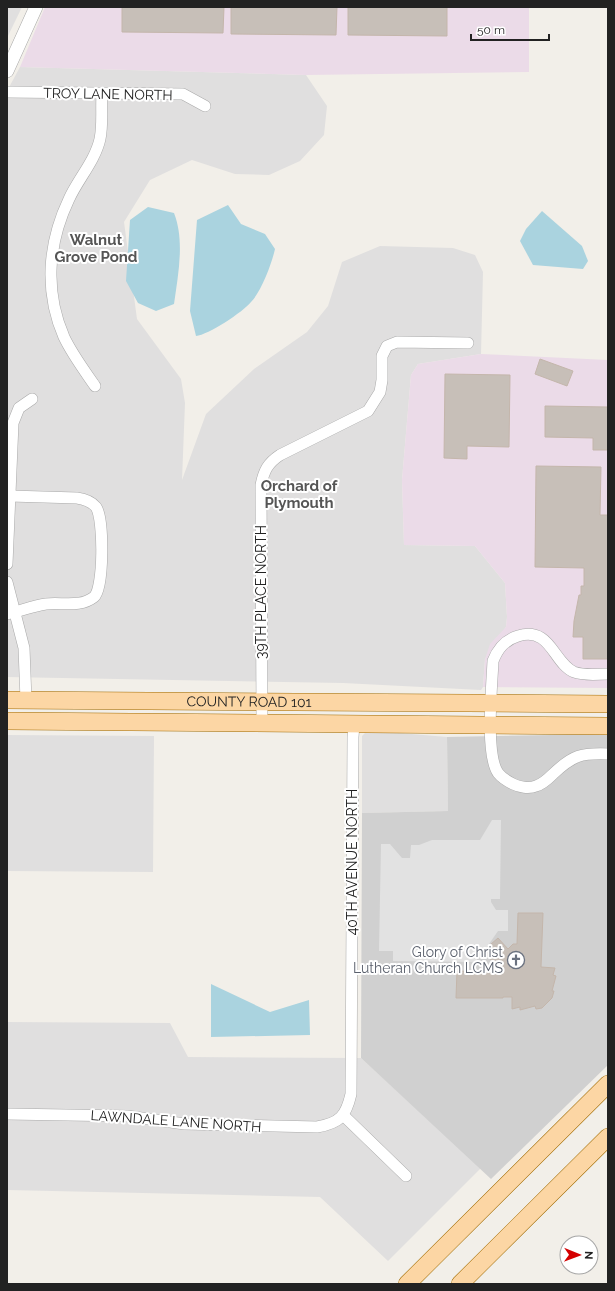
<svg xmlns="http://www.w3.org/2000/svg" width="615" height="1291" font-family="Raleway,sans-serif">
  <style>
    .residential { fill: #e0dfdf }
    .industrial { fill: #ebdbe8 }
    .religious { fill: #d0d0d0 }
    .parking { fill: #e2e2e2 }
    .water { fill: #aad3df }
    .building { fill: #c7bfb8; stroke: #c4b6ab }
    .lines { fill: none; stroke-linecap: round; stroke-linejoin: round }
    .minor-casing { stroke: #a9a9a9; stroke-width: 12 }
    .tertiary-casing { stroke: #a9a9a9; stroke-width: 14 }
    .primary-casing { stroke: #a06b00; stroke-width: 18 }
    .minor { stroke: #fff; stroke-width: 11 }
    .tertiary { stroke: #fff; stroke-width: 13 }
    .primary { stroke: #fcd6a4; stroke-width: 17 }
    .labels { text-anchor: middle; stroke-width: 4; stroke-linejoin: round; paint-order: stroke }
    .street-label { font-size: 14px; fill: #222; stroke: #fff }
    .worship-label { font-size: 14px; fill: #5b616d; stroke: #fff; text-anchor: end }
    .neighbourhood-label { font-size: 15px; font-weight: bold; fill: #555; stroke: #fff }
  </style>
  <rect width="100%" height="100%" fill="#f2efe9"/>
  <g class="residential">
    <polygon points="7,7 22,7 7,38"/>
    <polygon points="20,67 306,75 327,106 324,135 300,161 269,175 235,174 192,160 150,180 124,222 137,319 181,379 185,403 182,480 206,414 254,369 307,332 328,306 342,262 380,246 453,248 475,255 483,272 481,354 418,364 411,375 402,480 404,545 475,546 505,583 507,617 506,627 485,659 483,687 481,690 343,683 7,677 7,91"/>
    <polygon points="376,731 447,737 448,811 362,813 362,736 366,732"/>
    <polygon points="7,735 154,736 153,872 7,871"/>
    <polygon points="7,1022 170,1023 188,1057 361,1058 481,1168 388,1261 320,1197 7,1190"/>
  </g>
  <g class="industrial">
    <polygon points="45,7 529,7 529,72 306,75 20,67"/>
    <polygon points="481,354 608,360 608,688 483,687 485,659 490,644 506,627 507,617 505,583 475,546 404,545 402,480 411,375 418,364"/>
  </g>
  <polygon class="religious" points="608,734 608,1065 491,1179 361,1058 362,813 448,811 447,737"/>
  <polygon class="parking" points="492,820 501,820 500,899 491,899 491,902 496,910 508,910 508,931 498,931 487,947 477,952 477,962 393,961 393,951 379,951 381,844 390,844 402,858 410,858 411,845 419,845 432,840 480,840"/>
  <g class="water">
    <path d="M228 205 241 224 265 234 275 249C272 263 261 292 251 302 243 312 208 335 196 336L190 311 197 220Z"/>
    <path d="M148 207 174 213C185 241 178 275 174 304L156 311 138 303 126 281 130 220Z"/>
    <polygon points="542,211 582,246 588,261 583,269 533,265 520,241 526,229"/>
    <polygon points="211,984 270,1012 309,1000 310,1035 211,1037"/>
  </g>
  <g class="building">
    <polygon points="122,7 224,7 223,33 122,32"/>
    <polygon points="231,7 337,7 336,35 231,34"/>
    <polygon points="348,7 447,7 447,36 348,35"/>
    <polygon points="540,359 573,371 567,386 535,374"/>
    <polygon points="445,374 510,375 509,447 467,446 467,459 444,458"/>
    <polygon points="545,406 608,407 608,450 593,450 593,438 545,437"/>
    <polygon points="536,466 601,467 600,515 608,515 608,659 583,659 583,637 573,637 574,621 579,595 581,595 581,586 584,586 584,568 535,567"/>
    <polygon points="518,913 543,913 541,967 555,968 553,975 556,976 552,991 554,991 552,998 542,1008 536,1009 535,1006 520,1010 520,1007 512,1009 512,997 503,997 503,998 456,998 457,971 489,972 489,967 494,963 483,951 498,938 508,949 513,944 517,944"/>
  </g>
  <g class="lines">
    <g class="minor-casing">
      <g id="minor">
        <polyline points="7,92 183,94 205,106"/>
        <path d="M95 386C84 370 72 354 64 337 44 291 48 243 69 199 78 179 95 161 100 139 103 125 101 109 102 94"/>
        <polyline points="7,564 13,423 19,408 32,399"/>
        <polyline points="7,582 24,648 26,700"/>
        <path d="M7 614C20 611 33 606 46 604 61 602 80 608 94 597 104 588 104 519 96 507 91 501 84 499 77 498L10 496"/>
        <path d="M608 674C597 674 584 676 574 672 553 663 551 626 518 636 505 640 498 648 493 661 492 685 485 754 498 773 502 778 507 781 513 784 519 787 529 789 536 786 543 784 548 779 553 774 573 755 581 753 608 754"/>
        <path d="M262 723 261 485C264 470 268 463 280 455L368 411 380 392 382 380V356L387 346 397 342 468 343"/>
        <path d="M7 1114 127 1116 185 1124 317 1127C340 1123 346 1116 351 1094L353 737 354 724"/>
        <polyline points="343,1115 406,1176"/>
      </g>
    </g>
    <g class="tertiary-casing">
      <polyline id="tertiary" points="7,71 36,7"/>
    </g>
    <g class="primary-casing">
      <g id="primary">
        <path id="s1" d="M7 700 608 704"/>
        <polyline points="7,721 608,726"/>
        <polyline points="407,1284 608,1084"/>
        <polyline points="460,1284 608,1137"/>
      </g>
    </g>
    <use href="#minor" class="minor"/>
    <use href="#tertiary" class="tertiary"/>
    <use href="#primary" class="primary"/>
  </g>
  <defs>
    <g id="church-ring" transform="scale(0.9)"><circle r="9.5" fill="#fff" stroke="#6b7280" stroke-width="1.5"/><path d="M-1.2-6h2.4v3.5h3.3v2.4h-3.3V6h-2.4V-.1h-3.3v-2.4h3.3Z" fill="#6b7280"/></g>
  </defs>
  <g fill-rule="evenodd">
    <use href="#church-ring" x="516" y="960"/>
  </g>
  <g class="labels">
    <g class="street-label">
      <text transform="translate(108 94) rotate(1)" y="5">TROY LANE NORTH</text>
      <text transform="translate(261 592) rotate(-90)" y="5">39TH PLACE NORTH</text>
      <text dy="5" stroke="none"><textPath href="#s1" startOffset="242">COUNTY ROAD 101</textPath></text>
      <text transform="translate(352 862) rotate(-90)" y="5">40TH AVENUE NORTH</text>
      <text transform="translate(176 1121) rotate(4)" y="5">LAWNDALE LANE NORTH</text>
    </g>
    <g class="worship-label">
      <text x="503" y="957">Glory of Christ<tspan x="503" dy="16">Lutheran Church LCMS</tspan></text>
    </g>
    <g class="neighbourhood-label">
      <text x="96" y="245">Walnut<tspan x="96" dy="17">Grove Pond</tspan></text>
      <text x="299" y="491">Orchard of<tspan x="299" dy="17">Plymouth</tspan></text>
    </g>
  </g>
  <rect width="615" height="1291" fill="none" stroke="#222222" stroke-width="16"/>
  <g transform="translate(579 1255) rotate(91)"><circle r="19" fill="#ffffff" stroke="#a7a7a7"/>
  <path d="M0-3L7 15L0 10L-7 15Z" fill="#d40000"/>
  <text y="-6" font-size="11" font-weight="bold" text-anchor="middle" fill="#222222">N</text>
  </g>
  <path d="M471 34v6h78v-6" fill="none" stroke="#222222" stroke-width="2"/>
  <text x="477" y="34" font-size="12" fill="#222222" stroke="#ffffff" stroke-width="3" paint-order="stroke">50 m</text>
</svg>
